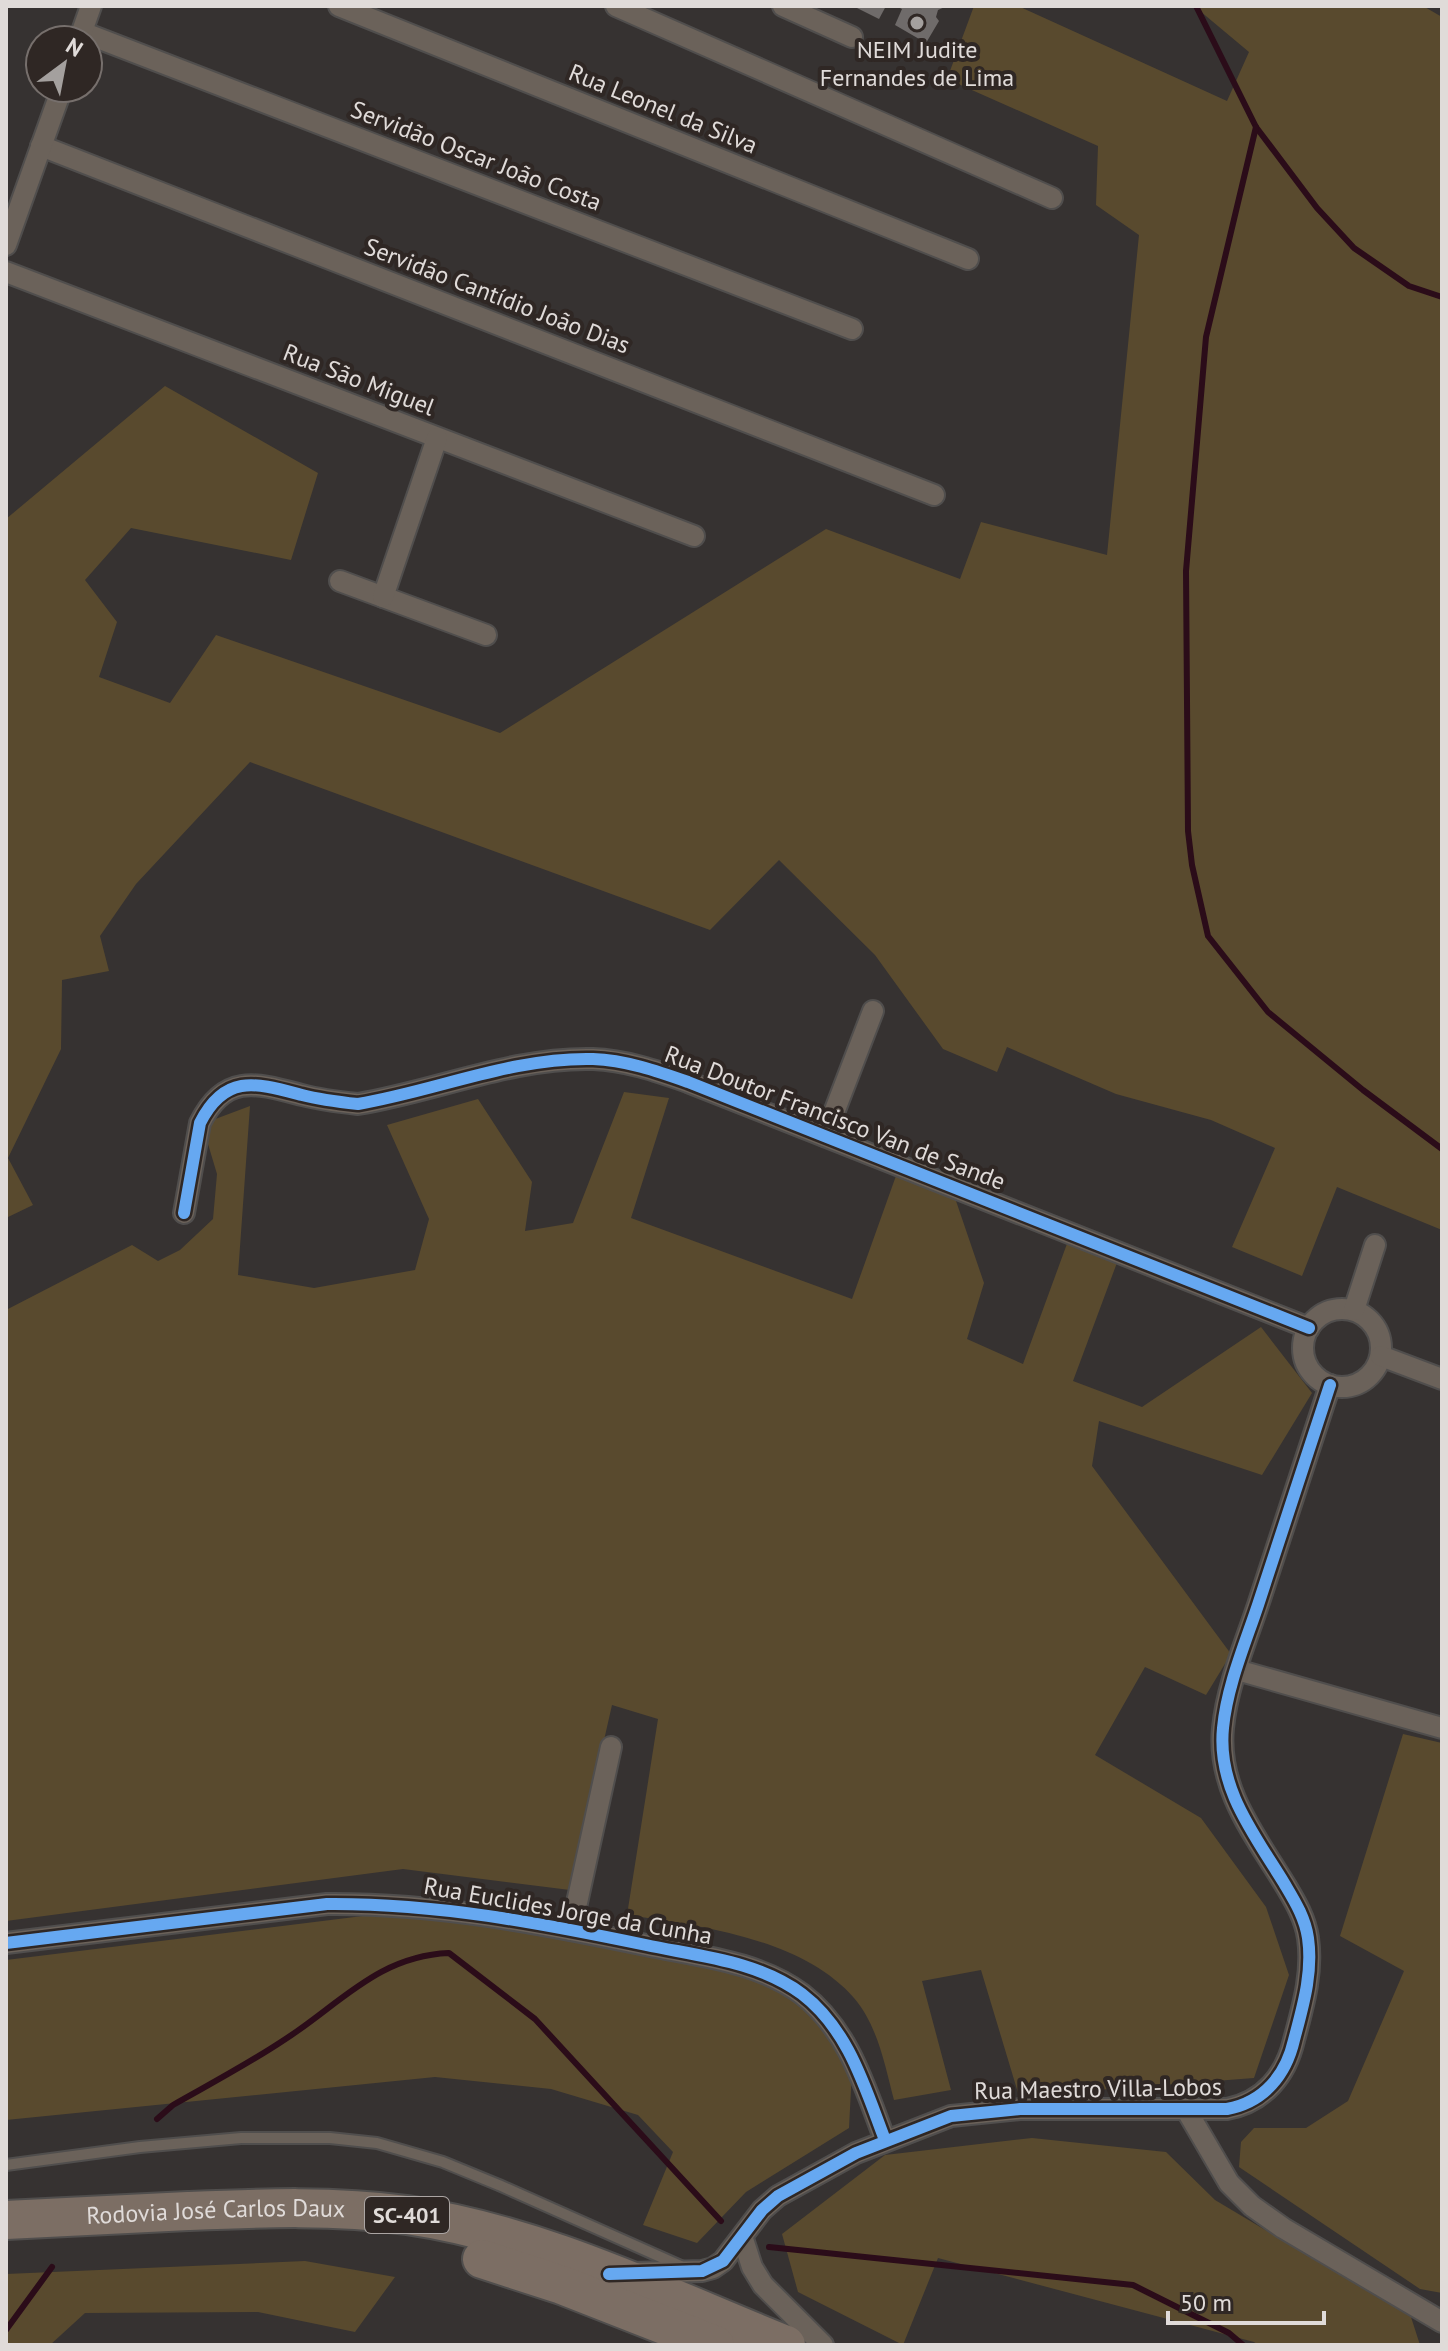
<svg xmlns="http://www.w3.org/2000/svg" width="1448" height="2351" font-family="'PT Sans',sans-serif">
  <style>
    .green { fill: #594a2e }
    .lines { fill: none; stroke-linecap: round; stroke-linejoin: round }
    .stream { stroke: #2b0c19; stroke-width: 6 }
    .building { fill: #6f6b6a }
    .lane-casing { stroke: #504e4d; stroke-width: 14 }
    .street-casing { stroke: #504e4d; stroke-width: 24 }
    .highway-casing { stroke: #504e4d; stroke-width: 42 }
    .lane { stroke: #6b625a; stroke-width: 10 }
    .street { stroke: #6b625a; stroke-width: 20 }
    .highway { stroke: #7c6e64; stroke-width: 38 }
    .cycleway-casing { stroke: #2f2724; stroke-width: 17 }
    .cycleway { stroke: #66a8f1; stroke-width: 12 }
    .poi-dot { fill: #a4a09e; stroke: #2f2724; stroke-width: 3 }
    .labels { text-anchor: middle; stroke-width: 8; stroke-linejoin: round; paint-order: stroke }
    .shield { fill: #2f2724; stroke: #aba5a3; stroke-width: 2 }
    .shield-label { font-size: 22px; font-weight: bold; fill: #e0dbd9 }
    .poi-label { font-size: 24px; fill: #e0dbd9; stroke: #2f2724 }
    .street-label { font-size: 24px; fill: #e0dbd9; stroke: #2f2724 }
  </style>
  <rect width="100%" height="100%" fill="#363231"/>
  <g class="green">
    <polygon points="974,6 1018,6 1227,101 1249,52 1194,6 1423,6 1442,17 1442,1230 1337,1187 1302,1276 1232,1247 1275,1148 1211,1120 1116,1094 1007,1047 997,1072 943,1049 875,955 779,860 710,930 250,762 136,884 100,936 109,971 62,980 61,1049 8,1158 33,1205 6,1218 6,519 165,386 318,473 291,560 131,528 85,580 117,622 99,677 170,703 216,635 500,733 826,529 960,579 981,522 1107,555 1139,235 1096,205 1098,146 947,79"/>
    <path d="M624 1092 669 1098 631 1218 852 1299 897 1173 955 1198 984 1283 967 1339 1023 1364 1068 1241 1118 1260 1073 1381 1142 1407 1261 1327 1312 1393 1262 1475 1099 1421 1092 1466 1231 1654 1206 1695 1145 1667 1095 1755 1201 1818 1266 1907 1289 1975 1254 2078 1019 2096 981 1970 922 1981 951 2090 894 2100C885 2066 878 2026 854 1998 802 1938 700 1926 627 1915L658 1719 612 1705 570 1890 403 1869 6 1921V1310L132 1245 158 1261 180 1250 213 1219 217 1174 202 1124 250 1106 238 1275 314 1288 415 1270 429 1219 387 1125 478 1099 532 1182 525 1231 573 1223Z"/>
    <polygon points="1403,1734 1442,1743 1442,2293 1420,2289 1239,2167 1241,2142 1254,2128 1306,2128 1348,2101 1404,1971 1340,1936"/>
    <polygon points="403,1911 495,1924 734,1972 780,1987 824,2021 852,2070 849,2128 746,2192 697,2243 643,2225 673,2152 638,2115 551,2089 435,2077 6,2120 6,1960"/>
    <polygon points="1032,2138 1166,2152 1215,2200 1411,2317 1420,2345 1258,2345 1254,2342 938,2258 903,2345 798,2292 782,2234 885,2155"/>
    <polygon points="305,2261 395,2277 355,2332 258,2312 85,2313 50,2345 6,2345 6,2274"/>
  </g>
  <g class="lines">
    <g class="stream">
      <polyline points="1196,6 1256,127 1317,208 1354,248 1409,286 1442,297"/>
      <polyline points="1256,127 1206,337 1186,571 1188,831 1192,865 1208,936 1268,1012 1363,1090 1442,1149"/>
      <path d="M157 2119 173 2105C210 2084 248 2064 284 2040 340 2004 378 1956 449 1953L535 2019 721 2221"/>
      <polyline points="769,2247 1133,2285 1229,2333 1243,2345"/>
      <polyline points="6,2330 52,2267"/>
    </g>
  </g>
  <g class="building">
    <polygon points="853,6 886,6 879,19"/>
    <polygon points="896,6 947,6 938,10 936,17 939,21 926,43 895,25 902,9"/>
  </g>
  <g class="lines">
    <g class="lane-casing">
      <polyline id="lane" points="6,2165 140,2147 241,2138 330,2138 377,2143 443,2162 499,2185 683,2267"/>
    </g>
    <g class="street-casing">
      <g id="street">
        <polyline points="339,6 968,259"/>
        <polyline points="616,6 1052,198"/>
        <polyline points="783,6 852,37"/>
        <polyline points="82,32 852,329"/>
        <polyline points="79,40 91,6"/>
        <polyline points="41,146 934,495"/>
        <polyline points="6,245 62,88"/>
        <polyline points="6,272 694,536"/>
        <polyline points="340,581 486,635"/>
        <polyline points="383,597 437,438"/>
        <polyline points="825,1136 873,1011"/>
        <path d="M184 1213 200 1123C225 1073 256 1083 302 1095 321 1100 339 1102 358 1104 436 1091 513 1057 593 1059 625 1060 657 1071 688 1082L1309 1328"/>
        <circle cx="1342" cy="1348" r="39"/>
        <polyline points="1354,1310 1375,1245"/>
        <polyline points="1381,1356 1442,1379"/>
        <polyline points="1237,1670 1442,1728"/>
        <polyline points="571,1930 611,1747"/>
        <path d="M6 1943 327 1904C436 1903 540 1923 646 1945 698 1956 758 1961 802 1994 849 2030 865 2088 885 2140"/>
        <polyline points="1187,2111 1229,2183 1252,2206 1283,2228 1442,2322"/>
        <polyline points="743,2239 752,2267 763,2285 823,2345"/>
        <path d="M633 2273 702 2271 713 2268 723 2261 762 2210 778 2196 856 2153 951 2116 1020 2109H1227C1264 2102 1286 2075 1294 2040 1303 2006 1313 1973 1308 1938 1305 1917 1294 1900 1284 1883 1254 1834 1217 1788 1223 1728 1227 1686 1245 1644 1258 1605 1282 1531 1306 1458 1330 1385"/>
      </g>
    </g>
    <g class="highway-casing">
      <g id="highway">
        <path id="s1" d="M6 2220C67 2217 128 2214 188 2211 262 2208 334 2205 407 2215 539 2234 664 2296 786 2345"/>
        <polyline points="482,2259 562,2285 715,2345"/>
      </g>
    </g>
    <use href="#lane" class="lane"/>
    <use href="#street" class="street"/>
    <use href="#highway" class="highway"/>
    <g class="cycleway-casing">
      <g id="cycleway">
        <path d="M184 1213 200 1123C225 1073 256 1083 302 1095 321 1100 339 1102 358 1104 436 1091 513 1057 593 1059 625 1060 657 1071 688 1082L1309 1328"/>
        <path d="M6 1943 327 1904C436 1903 540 1923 646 1945 698 1956 758 1961 802 1994 849 2030 865 2088 885 2140"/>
        <path d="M609 2274 702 2271 723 2261 762 2210 778 2196 856 2153 951 2116 1020 2109H1227C1264 2102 1286 2075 1294 2040 1303 2006 1313 1973 1308 1938 1305 1917 1294 1900 1284 1883 1254 1834 1217 1788 1223 1728 1227 1686 1245 1644 1258 1605 1282 1531 1306 1458 1330 1385"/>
      </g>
    </g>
    <use href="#cycleway" class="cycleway"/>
  </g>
  <circle class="poi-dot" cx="917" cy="23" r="8"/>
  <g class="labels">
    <rect class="shield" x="365" y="2197" width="84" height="36" rx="6"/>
    <g class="shield-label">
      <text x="407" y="2223">SC-401</text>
    </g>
    <g class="poi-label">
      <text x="917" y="58">NEIM Judite<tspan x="917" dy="28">Fernandes de Lima</tspan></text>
    </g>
    <g class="street-label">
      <text transform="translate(663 109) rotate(22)" y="8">Rua Leonel da Silva</text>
      <text transform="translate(476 156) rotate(21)" y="8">Servidão Oscar João Costa</text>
      <text transform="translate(497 296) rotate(21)" y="8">Servidão Cantídio João Dias</text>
      <text transform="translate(359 380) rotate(21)" y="8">Rua São Miguel</text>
      <text transform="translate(835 1118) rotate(21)" y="8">Rua Doutor Francisco Van de Sande</text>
      <text transform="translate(568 1911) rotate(10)" y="8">Rua Euclides Jorge da Cunha</text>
      <text transform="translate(1098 2089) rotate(-1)" y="8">Rua Maestro Villa-Lobos</text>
      <text dy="8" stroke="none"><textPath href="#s1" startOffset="210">Rodovia José Carlos Daux</textPath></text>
    </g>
  </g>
  <rect width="1448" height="2351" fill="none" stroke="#e0dbd9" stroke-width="16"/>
  <g transform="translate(64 64) rotate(32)"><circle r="38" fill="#2f2724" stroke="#766f6c" stroke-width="2"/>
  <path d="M0-6L14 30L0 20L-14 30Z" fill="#a4a09e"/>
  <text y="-12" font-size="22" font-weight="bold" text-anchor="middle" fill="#e0dbd9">N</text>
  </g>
  <path d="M1168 2311v12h156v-12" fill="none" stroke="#e0dbd9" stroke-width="4"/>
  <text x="1180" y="2311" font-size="24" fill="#e0dbd9" stroke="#2f2724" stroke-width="6" paint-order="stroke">50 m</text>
</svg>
